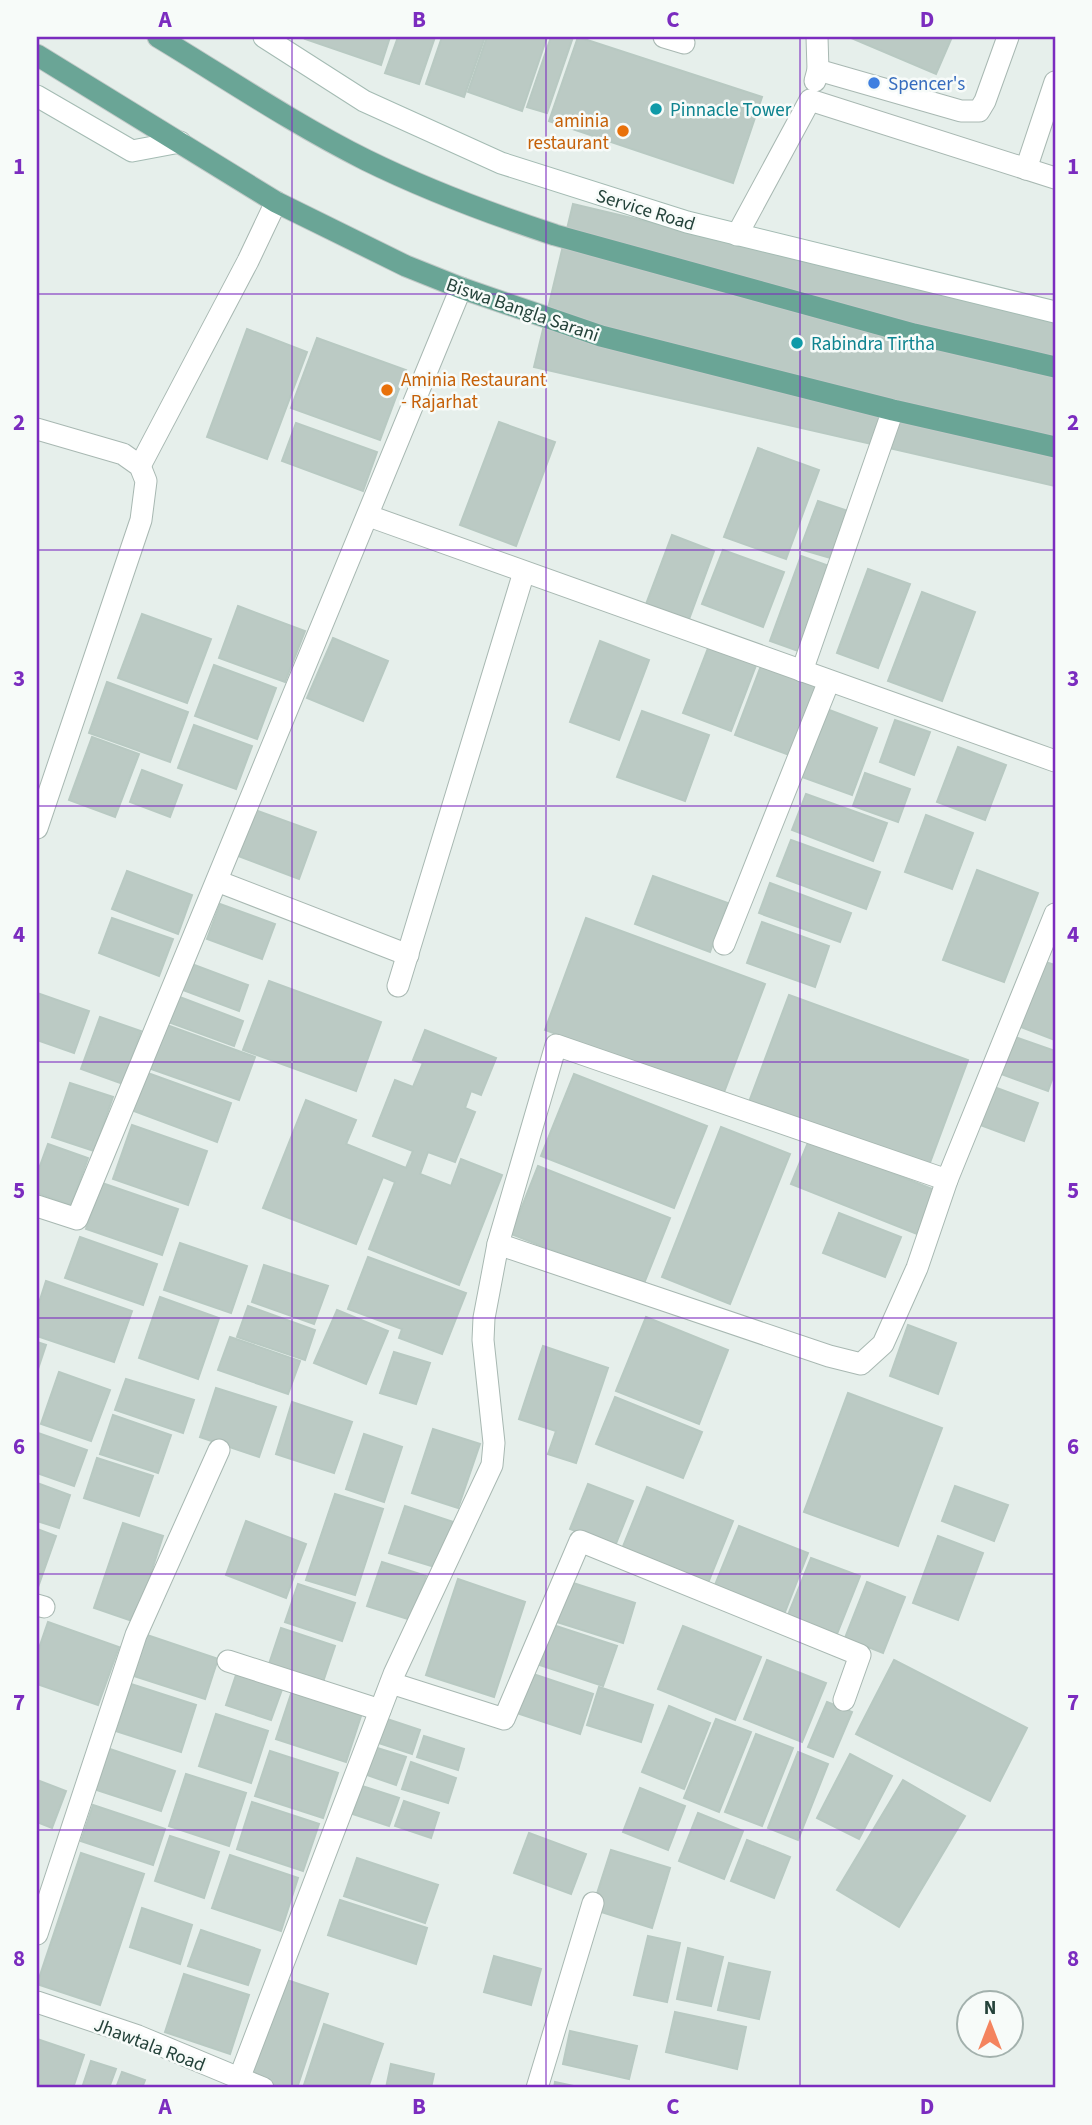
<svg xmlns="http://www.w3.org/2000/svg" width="1092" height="2125" font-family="'Source Sans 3',sans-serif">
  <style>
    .building { fill: #bbcac4; stroke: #b8c9c2; stroke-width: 2 }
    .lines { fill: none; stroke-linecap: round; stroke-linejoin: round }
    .lane-casing { stroke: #a8b8b2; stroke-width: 23 }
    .street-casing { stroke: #a8b8b2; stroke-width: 23 }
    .secondary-casing { stroke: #a4bbb3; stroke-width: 23 }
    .primary-casing { stroke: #c2cac8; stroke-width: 23 }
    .lane { stroke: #fff; stroke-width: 21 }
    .street { stroke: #fff; stroke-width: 21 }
    .secondary { stroke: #fff; stroke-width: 21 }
    .primary { stroke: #6aa596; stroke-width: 21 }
    .grid { fill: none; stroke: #7b2cbf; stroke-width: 2; stroke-opacity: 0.55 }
    .shop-dot { fill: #3f7fe0; stroke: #f7fbf9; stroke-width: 2.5 }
    .culture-dot { fill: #0f9aa8; stroke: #f7fbf9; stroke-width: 2.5 }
    .food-dot { fill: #e8710a; stroke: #f7fbf9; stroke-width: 2.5 }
    .labels { text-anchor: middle; stroke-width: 5; stroke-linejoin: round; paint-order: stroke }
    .shop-label { font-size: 19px; fill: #366cbe; stroke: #f7fbf9; text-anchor: start }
    .culture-label { font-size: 19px; fill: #0d838f; stroke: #f7fbf9; text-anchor: start }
    .food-label { font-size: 19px; fill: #c56008; stroke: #f7fbf9; text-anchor: end }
    .street-label { font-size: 19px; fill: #24423a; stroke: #f7fbf9 }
    .neatline { fill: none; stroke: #7b2cbf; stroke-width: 2.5 }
    .grid-label { font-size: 23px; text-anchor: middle; font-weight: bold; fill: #7b2cbf }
  </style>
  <rect width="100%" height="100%" fill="#e6efeb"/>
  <g class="building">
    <polygon points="306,37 390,37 381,65 305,39"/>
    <polygon points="398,37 435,37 419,84 385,73"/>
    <polygon points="442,37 485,37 464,97 426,84"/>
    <polygon points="487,37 547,37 522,111 468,92"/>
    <polygon points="551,37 573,37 547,113 527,107"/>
    <polygon points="578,37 762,97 733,183 549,121"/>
    <polygon points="849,37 952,37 936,74"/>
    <polygon points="573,204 1055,318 1055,486 534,367"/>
    <polygon points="247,329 307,352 267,459 207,437"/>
    <polygon points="317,338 406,370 380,440 291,408"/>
    <polygon points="499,422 555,442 516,546 460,525"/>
    <polygon points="296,423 377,452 363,491 282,461"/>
    <polygon points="758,448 819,470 786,559 724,537"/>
    <polygon points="818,501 851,512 834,559 800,549"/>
    <polygon points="672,535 714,551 688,622 645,607"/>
    <polygon points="723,550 784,572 763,627 702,604"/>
    <polygon points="801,556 832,567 801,652 770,641"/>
    <polygon points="868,569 910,584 878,668 837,653"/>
    <polygon points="922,592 975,612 942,701 888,681"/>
    <polygon points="238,606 305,631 285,682 219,658"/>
    <polygon points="142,614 211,639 187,703 118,678"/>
    <polygon points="333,638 388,661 363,721 307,698"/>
    <polygon points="600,641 649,660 619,740 570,722"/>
    <polygon points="710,643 758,660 731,731 683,713"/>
    <polygon points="762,663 819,685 792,756 735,735"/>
    <polygon points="214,665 276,688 257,739 195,716"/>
    <polygon points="107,682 188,712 170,762 89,733"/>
    <polygon points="824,708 877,728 852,795 799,776"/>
    <polygon points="642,711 709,735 685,801 617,777"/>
    <polygon points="895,720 930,732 914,775 880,762"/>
    <polygon points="194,725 252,746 236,789 178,768"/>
    <polygon points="92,737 139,754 115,817 69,800"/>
    <polygon points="958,747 1006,765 985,820 937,802"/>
    <polygon points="142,770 182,785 170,817 130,802"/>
    <polygon points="865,773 910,789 898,822 853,806"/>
    <polygon points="806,794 887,823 873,861 792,830"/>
    <polygon points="255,810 316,832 299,879 238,856"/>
    <polygon points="926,815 973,833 952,889 905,872"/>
    <polygon points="791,840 880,872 866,909 777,876"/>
    <polygon points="977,870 1038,893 1004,982 943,960"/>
    <polygon points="127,871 192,895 178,934 112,909"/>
    <polygon points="653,876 728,903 710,952 635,924"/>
    <polygon points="770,883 851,913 840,942 759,913"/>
    <polygon points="220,904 275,924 262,959 207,939"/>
    <polygon points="112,918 173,939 159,976 99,953"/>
    <polygon points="586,918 765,984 723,1095 545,1030"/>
    <polygon points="762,922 829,946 815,987 747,963"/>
    <polygon points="1042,961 1055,965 1055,1040 1018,1026"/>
    <polygon points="189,963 248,985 239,1011 180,989"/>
    <polygon points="269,981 381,1022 356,1091 243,1050"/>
    <polygon points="37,993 89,1011 74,1053 37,1040"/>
    <polygon points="789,995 968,1060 928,1168 749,1102"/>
    <polygon points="177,996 243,1021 234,1046 168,1022"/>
    <polygon points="100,1017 141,1031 123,1084 81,1069"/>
    <polygon points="164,1024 255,1057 239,1100 148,1068"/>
    <polygon points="425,1030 496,1058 481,1095 471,1091 465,1108 475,1112 455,1162 428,1152 420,1174 451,1186 461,1159 502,1175 459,1285 369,1249 395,1182 383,1177 356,1244 263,1208 306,1100 356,1120 346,1144 406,1168 413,1151 373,1136 395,1080 413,1087 423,1063 413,1060"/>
    <polygon points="1015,1037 1055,1051 1055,1071 1048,1091 1001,1074"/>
    <polygon points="145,1072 231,1103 217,1142 131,1110"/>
    <polygon points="574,1074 707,1126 674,1208 541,1156"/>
    <polygon points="70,1083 113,1097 94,1151 52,1137"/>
    <polygon points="994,1087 1038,1103 1024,1141 980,1125"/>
    <polygon points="132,1125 207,1151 188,1205 113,1179"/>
    <polygon points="721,1127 790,1154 730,1304 662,1277"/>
    <polygon points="809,1140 935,1190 917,1234 791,1184"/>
    <polygon points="48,1144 88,1158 71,1205 37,1193 37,1174"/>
    <polygon points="538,1166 670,1218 643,1286 511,1234"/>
    <polygon points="102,1183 178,1209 162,1255 86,1229"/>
    <polygon points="839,1213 901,1237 885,1277 823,1253"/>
    <polygon points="80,1237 157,1264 143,1305 65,1278"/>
    <polygon points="180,1243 247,1266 231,1313 164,1290"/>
    <polygon points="368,1257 466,1293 442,1354 399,1338 402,1329 348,1309"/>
    <polygon points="264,1265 328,1286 314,1324 252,1302"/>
    <polygon points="46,1281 132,1311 114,1362 37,1336 37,1309"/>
    <polygon points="160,1297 219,1318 198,1379 139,1358"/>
    <polygon points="248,1306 315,1330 305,1360 237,1337"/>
    <polygon points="337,1310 388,1331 366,1384 314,1363"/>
    <polygon points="646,1317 728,1350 699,1424 616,1391"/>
    <polygon points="908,1325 956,1343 938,1394 890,1376"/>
    <polygon points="230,1337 300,1361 288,1394 218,1370"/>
    <polygon points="37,1342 46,1345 37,1372"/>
    <polygon points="543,1346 608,1368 576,1463 548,1454 556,1431 519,1419"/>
    <polygon points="394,1352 430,1363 416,1404 380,1393"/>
    <polygon points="59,1372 110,1390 91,1441 41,1424"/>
    <polygon points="126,1379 194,1400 183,1433 115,1410"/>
    <polygon points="216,1388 276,1407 259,1457 200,1437"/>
    <polygon points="848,1393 942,1428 898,1546 804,1512"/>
    <polygon points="615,1397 702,1432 683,1478 596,1444"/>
    <polygon points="292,1402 352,1422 334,1473 276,1454"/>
    <polygon points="113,1415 171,1435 158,1473 100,1454"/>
    <polygon points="433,1429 480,1444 458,1508 412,1493"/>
    <polygon points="38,1433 87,1450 74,1486 37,1473"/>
    <polygon points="364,1434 402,1447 384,1502 346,1489"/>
    <polygon points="97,1458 153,1476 139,1516 84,1498"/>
    <polygon points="37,1483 70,1495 59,1528 37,1521"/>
    <polygon points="588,1484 633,1501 615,1546 570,1529"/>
    <polygon points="955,1486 1008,1505 994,1541 942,1521"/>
    <polygon points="647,1487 733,1521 708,1583 622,1549"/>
    <polygon points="335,1494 383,1509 355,1595 306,1580"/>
    <polygon points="405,1506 453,1522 438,1568 389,1553"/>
    <polygon points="246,1521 306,1544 286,1598 226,1575"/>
    <polygon points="123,1523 163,1536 135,1622 94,1608"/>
    <polygon points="739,1526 808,1553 785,1612 715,1585"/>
    <polygon points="37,1529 56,1536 37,1590"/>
    <polygon points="938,1536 983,1553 958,1620 913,1603"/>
    <polygon points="811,1558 860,1576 837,1634 788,1615"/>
    <polygon points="382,1562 426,1576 411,1620 367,1606"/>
    <polygon points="458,1579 525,1602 494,1697 426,1675"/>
    <polygon points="570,1582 635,1603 623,1643 557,1622"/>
    <polygon points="867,1582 905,1597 883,1653 845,1638"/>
    <polygon points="298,1584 355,1603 342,1641 285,1622"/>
    <polygon points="48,1622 119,1647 98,1705 37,1684 37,1654"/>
    <polygon points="553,1625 617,1646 603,1686 540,1665"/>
    <polygon points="683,1626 761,1657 735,1720 658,1689"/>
    <polygon points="281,1628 335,1646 321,1688 267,1670"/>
    <polygon points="141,1633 218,1659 205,1699 128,1674"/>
    <polygon points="767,1660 826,1683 802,1742 744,1719"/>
    <polygon points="894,1660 1027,1728 990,1801 856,1734"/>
    <polygon points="238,1669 284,1684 271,1720 226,1705"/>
    <polygon points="530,1673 593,1694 580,1734 517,1713"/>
    <polygon points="131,1684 196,1705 181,1752 116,1731"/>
    <polygon points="599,1687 653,1705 641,1742 587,1725"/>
    <polygon points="293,1688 363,1710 346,1762 276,1739"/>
    <polygon points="827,1702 852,1712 833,1757 808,1747"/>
    <polygon points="669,1706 710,1723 684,1789 642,1772"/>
    <polygon points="216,1714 268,1731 251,1783 199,1766"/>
    <polygon points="384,1718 420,1730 412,1754 376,1742"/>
    <polygon points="716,1719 751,1732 719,1812 684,1798"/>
    <polygon points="756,1734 793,1748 762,1826 725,1812"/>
    <polygon points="424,1736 464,1749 458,1770 417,1757"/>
    <polygon points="374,1747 406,1757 396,1785 364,1774"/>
    <polygon points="107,1748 175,1771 161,1811 94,1789"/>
    <polygon points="270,1751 338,1773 323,1818 255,1796"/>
    <polygon points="798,1752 828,1764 798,1840 768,1828"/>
    <polygon points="850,1754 892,1776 859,1839 817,1818"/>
    <polygon points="411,1762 456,1778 448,1803 402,1789"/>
    <polygon points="186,1774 246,1793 229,1846 169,1826"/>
    <polygon points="37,1780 66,1791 52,1828 37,1822"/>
    <polygon points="903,1780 965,1816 899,1927 837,1890"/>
    <polygon points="362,1786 399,1798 389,1826 353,1814"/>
    <polygon points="640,1788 685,1806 668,1850 623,1832"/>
    <polygon points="404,1801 439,1813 431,1838 395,1826"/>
    <polygon points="252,1802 319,1824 303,1871 237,1849"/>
    <polygon points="93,1805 165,1829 153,1865 81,1841"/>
    <polygon points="698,1813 743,1831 724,1879 679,1861"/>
    <polygon points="529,1833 586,1854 571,1894 514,1873"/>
    <polygon points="170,1836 219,1852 204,1898 155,1881"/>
    <polygon points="747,1840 790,1857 774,1898 731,1881"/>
    <polygon points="611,1850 670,1868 652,1928 592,1909"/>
    <polygon points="81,1853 144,1874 100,2005 37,1984"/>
    <polygon points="230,1855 298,1878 281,1931 212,1908"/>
    <polygon points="357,1858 438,1885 425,1923 344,1896"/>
    <polygon points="340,1900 427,1928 416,1964 328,1935"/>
    <polygon points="142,1908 192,1925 180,1964 130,1947"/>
    <polygon points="201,1930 260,1950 248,1985 188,1966"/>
    <polygon points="648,1936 680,1943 667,2002 634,1995"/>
    <polygon points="688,1948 723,1957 711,2006 677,1999"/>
    <polygon points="494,1956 541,1969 531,2005 484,1992"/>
    <polygon points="729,1963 770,1972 759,2019 718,2010"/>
    <polygon points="184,1974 249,1995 230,2054 165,2032"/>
    <polygon points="284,1979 328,1994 297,2088 282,2088 251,2078"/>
    <polygon points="675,2012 746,2027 737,2069 666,2052"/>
    <polygon points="324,2024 383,2044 368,2088 303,2088"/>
    <polygon points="570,2031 637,2046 629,2079 563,2064"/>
    <polygon points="37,2039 84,2055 73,2088 37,2088"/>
    <polygon points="91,2061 116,2069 109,2088 82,2088"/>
    <polygon points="391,2064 434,2074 431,2088 386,2088"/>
    <polygon points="122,2072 145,2080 142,2088 116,2088"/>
    <polygon points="555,2082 583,2088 554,2088"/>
  </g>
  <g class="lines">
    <g class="lane-casing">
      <g id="lane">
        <polyline points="818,70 961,111 979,111 985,101 1008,37"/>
        <polyline points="815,81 818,70 817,37"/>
        <polyline points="1026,169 1055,82"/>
        <polyline points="737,235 810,100 1055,178"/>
      </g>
    </g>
    <g class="street-casing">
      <g id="street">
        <polyline points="664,37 684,43"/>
        <polyline points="37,429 123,454 140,466 146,481 141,520 37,828"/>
        <polyline points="140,466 248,261 276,202"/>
        <polyline points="369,516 1055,761"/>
        <polyline points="802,671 893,410"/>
        <polyline points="217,881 408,955"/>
        <polyline points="724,944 829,681"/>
        <polyline points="398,986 524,572"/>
        <polyline points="37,1206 77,1219 461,288"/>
        <polyline points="498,1244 829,1356 861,1364 883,1344 917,1268 947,1180"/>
        <polyline points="37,1605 44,1607"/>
        <polyline points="228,1661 380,1710"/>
        <polyline points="391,1683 504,1719 580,1541 860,1655 844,1700"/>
        <polyline points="37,1934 136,1635 219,1450"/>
        <polyline points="37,2002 138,2036 263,2088"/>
        <polyline points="239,2079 394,1674 492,1465 494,1443 483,1340 484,1318 498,1244 556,1045 947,1180 1055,914"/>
        <polyline points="537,2088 593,1903"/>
      </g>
    </g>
    <g class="secondary-casing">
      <g id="secondary">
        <polyline points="264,37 364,101 501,163 687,222 1055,312"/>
        <polyline points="37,96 132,151 180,142"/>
      </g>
    </g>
    <g class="primary-casing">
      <g id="primary">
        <path d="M158 37C226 78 294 124 366 160 427 190 491 214 555 235L914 334 1055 367"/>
        <polyline points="37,55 276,202 406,266 461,288 601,336 893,410 1055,447"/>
      </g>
    </g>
    <use href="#lane" class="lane"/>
    <use href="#street" class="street"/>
    <use href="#secondary" class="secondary"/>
    <use href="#primary" class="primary"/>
  </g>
  <path class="grid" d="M292 37V2088M546 37V2088M800 37V2088M37 294H1055M37 550H1055M37 806H1055M37 1062H1055M37 1318H1055M37 1574H1055M37 1830H1055"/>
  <circle class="shop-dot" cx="874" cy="83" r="7"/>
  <g class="culture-dot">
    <circle cx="656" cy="109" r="7"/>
    <circle cx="797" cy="343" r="7"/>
  </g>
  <g class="food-dot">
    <circle cx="623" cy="131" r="7"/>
    <circle cx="387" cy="390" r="7"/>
  </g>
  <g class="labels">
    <g class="shop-label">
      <text x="888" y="90">Spencer's</text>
    </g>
    <g class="culture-label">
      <text x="670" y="116">Pinnacle Tower</text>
      <text x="811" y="350">Rabindra Tirtha</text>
    </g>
    <g class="food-label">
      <text x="609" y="127">aminia<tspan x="609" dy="22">restaurant</tspan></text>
      <text x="401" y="386" text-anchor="start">Aminia Restaurant<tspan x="401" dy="22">- Rajarhat</tspan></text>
    </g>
    <g class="street-label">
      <text transform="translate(646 209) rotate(17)" y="7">Service Road</text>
      <text transform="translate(523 309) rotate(19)" y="7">Biswa Bangla Sarani</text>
      <text transform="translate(150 2044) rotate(21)" y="7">Jhawtala Road</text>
    </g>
  </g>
  <rect width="1092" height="2125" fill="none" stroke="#f7fbf9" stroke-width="77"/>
  <g transform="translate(990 2024)"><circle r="33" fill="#f7fbf9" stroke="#a3b1ad" stroke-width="2"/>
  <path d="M0-5L12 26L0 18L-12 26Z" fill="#f4845f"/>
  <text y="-10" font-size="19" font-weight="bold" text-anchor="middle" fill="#24423a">N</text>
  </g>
  <rect x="38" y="38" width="1016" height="2048" class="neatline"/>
  <g class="grid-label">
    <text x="165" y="27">A</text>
    <text x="419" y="27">B</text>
    <text x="673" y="27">C</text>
    <text x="927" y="27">D</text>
    <text x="19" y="174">1</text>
    <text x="1073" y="174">1</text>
    <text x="19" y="430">2</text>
    <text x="1073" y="430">2</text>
    <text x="19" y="686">3</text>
    <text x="1073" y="686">3</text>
    <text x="19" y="942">4</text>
    <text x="1073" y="942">4</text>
    <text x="19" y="1198">5</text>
    <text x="1073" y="1198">5</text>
    <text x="19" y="1454">6</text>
    <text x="1073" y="1454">6</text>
    <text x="19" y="1710">7</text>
    <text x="1073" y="1710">7</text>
    <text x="19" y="1966">8</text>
    <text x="1073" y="1966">8</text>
    <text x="165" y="2114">A</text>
    <text x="419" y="2114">B</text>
    <text x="673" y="2114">C</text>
    <text x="927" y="2114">D</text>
  </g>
</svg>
